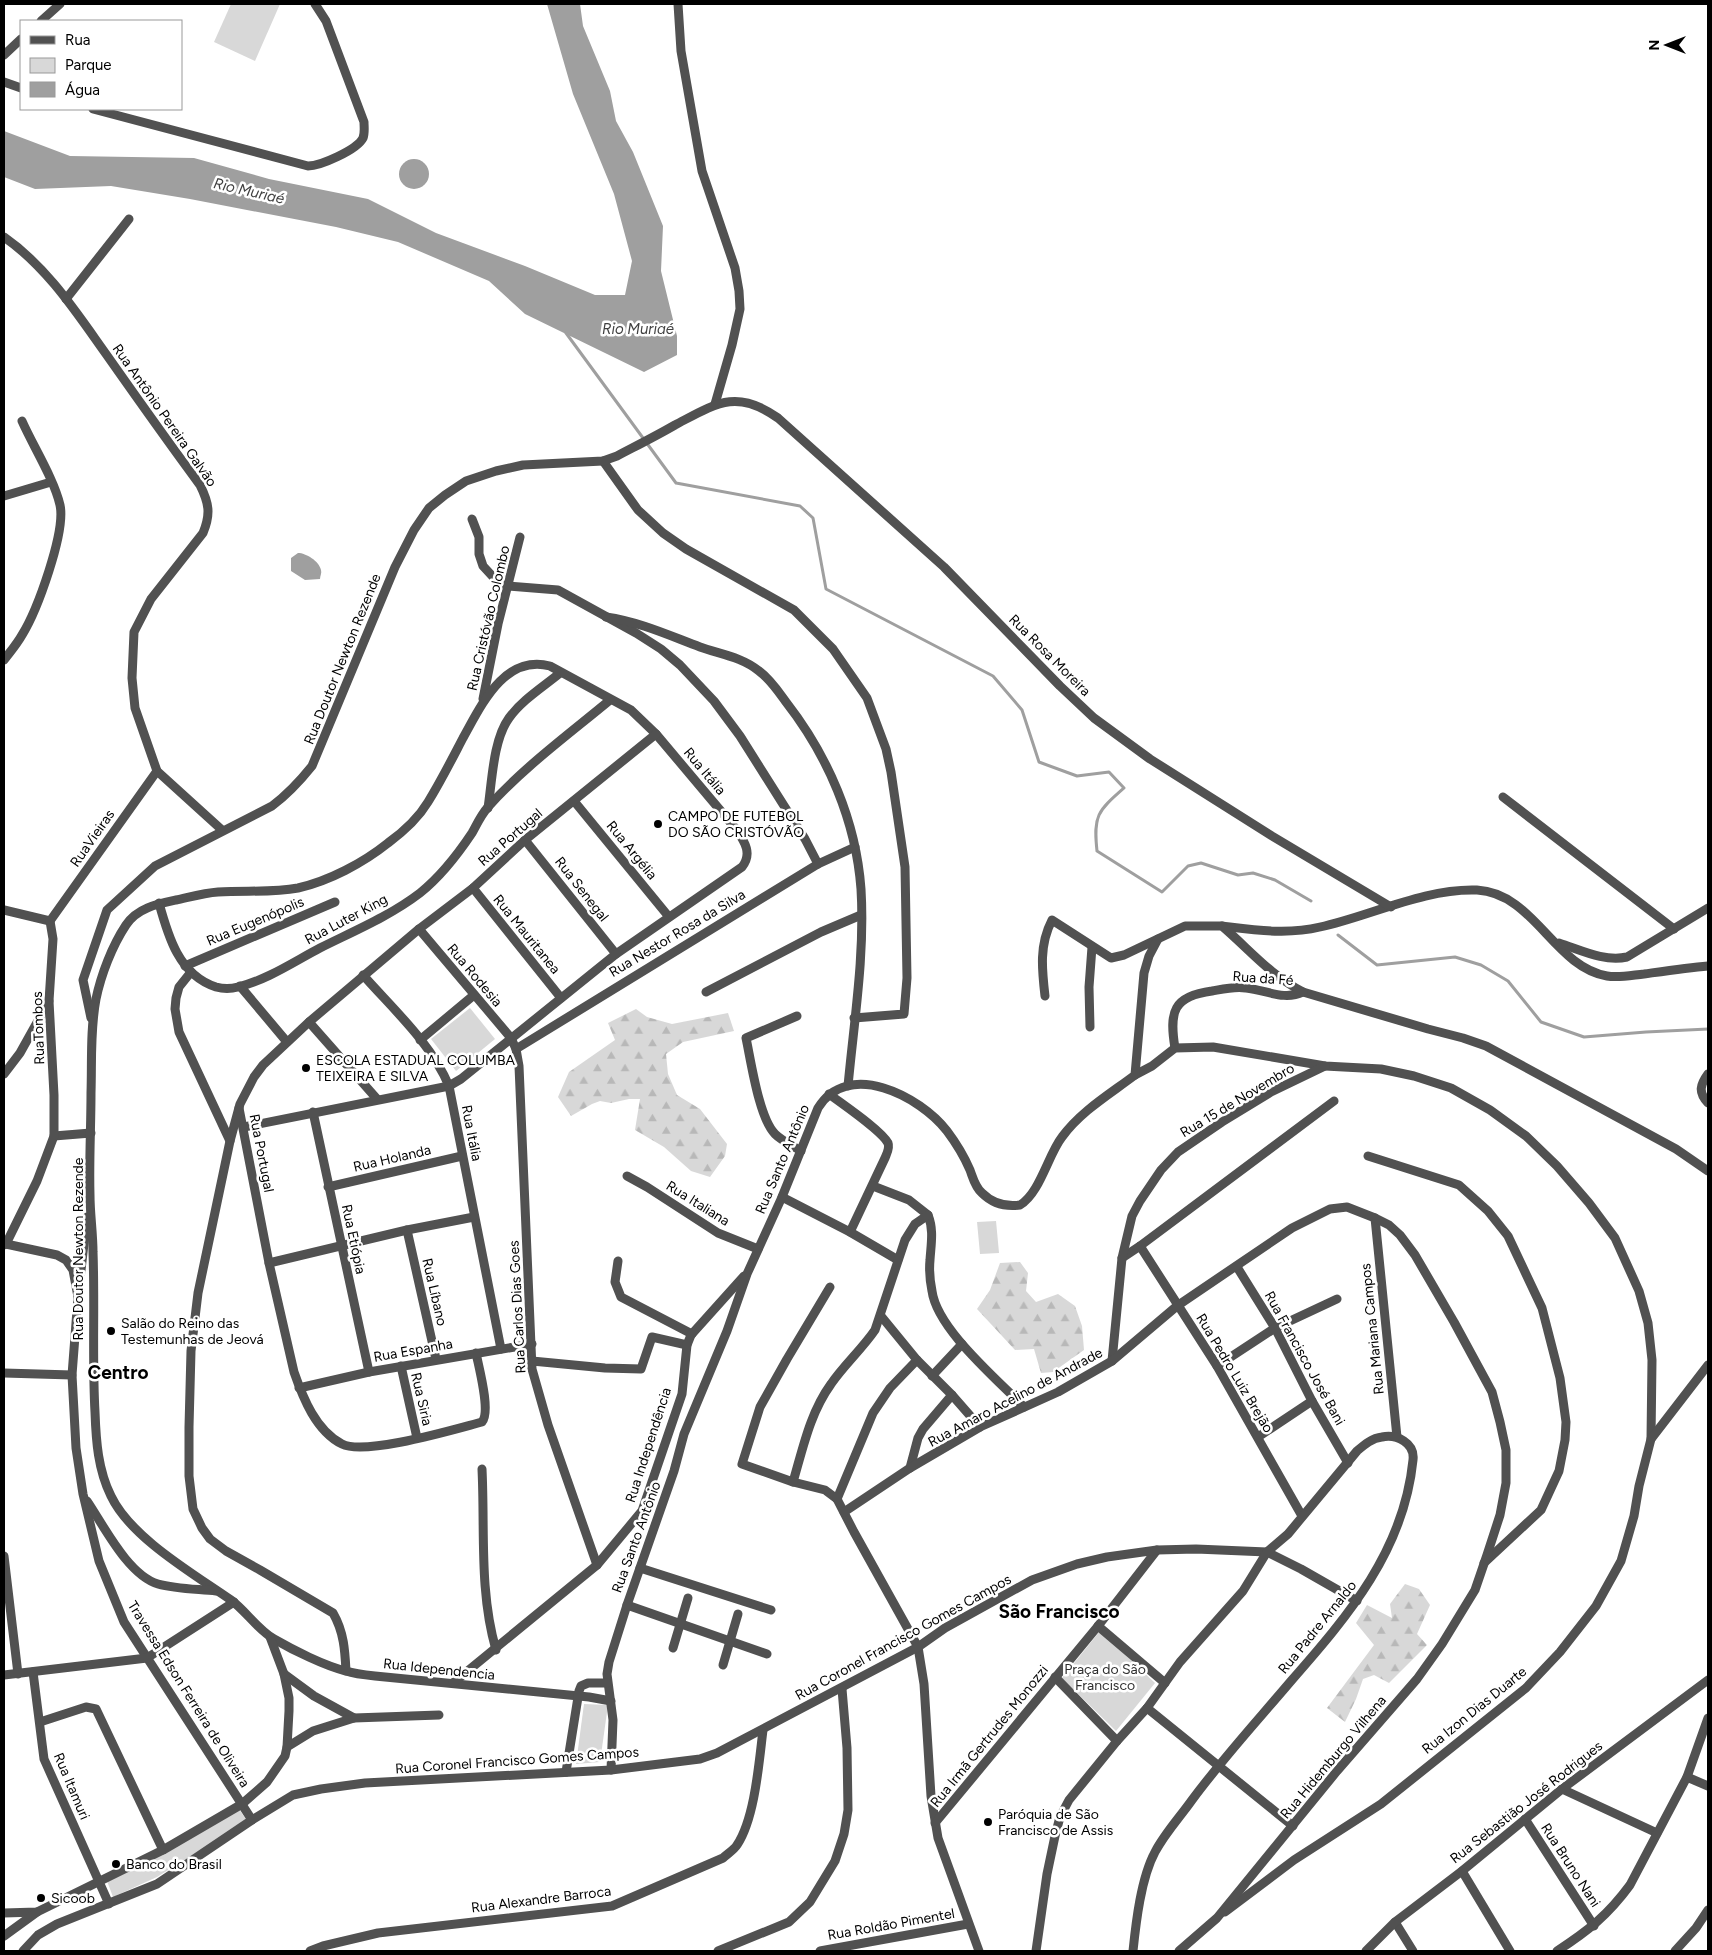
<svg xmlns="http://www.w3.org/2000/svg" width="1712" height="1955" font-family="Figtree,sans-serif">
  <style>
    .green { fill: #d8d8d8 }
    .forest { fill: url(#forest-firs) }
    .water { fill: #9f9f9f }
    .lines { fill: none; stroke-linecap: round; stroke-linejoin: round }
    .stream { stroke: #9f9f9f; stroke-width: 3 }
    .street { stroke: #515151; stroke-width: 9 }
    .poi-dot { fill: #000; stroke: #fff; stroke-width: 2 }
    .labels { text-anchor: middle; stroke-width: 5; stroke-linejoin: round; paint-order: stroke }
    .street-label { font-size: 14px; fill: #000; stroke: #fff }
    .poi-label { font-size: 14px; fill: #000; stroke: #fff; text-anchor: start }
    .park-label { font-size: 14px; fill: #2f2f2f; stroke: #fff }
    .water-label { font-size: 15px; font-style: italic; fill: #404040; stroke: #fff }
    .district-label { font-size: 19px; font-weight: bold; fill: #000; stroke: #fff }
  </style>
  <defs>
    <pattern id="forest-firs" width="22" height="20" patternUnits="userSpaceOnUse" patternTransform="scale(1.25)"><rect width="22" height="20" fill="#d8d8d8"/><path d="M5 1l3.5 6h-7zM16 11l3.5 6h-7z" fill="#b8b8b8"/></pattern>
  </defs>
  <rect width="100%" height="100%" fill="#fff"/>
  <g class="green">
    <polygon points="231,4 280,4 255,61 214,42"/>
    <polygon points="470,1008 495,1039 456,1071 431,1039"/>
    <polygon points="996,1221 999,1253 980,1254 977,1222"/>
    <polygon points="1100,1631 1155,1683 1116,1731 1062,1678"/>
    <polygon points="584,1704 608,1705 600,1762 576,1764"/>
    <polygon points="239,1809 247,1821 157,1877 113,1897 107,1881"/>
  </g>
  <g class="forest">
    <polygon points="636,1009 647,1017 672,1024 728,1013 734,1031 683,1042 666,1054 668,1074 677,1095 700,1109 727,1144 725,1156 710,1177 691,1171 664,1147 635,1130 640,1099 629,1099 611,1103 600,1101 592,1104 571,1116 558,1097 569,1072 615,1040 608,1023"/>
    <polygon points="1020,1262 1028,1273 1026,1291 1036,1302 1058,1294 1075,1306 1082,1326 1084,1350 1053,1372 1041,1373 1034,1349 1015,1350 977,1309 990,1290 1000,1263"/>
    <polygon points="1405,1584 1419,1589 1430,1605 1417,1634 1427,1645 1389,1683 1374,1675 1363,1679 1356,1699 1345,1722 1327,1708 1374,1645 1356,1623 1367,1605 1392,1618 1390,1604"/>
  </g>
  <g class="water">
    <polygon points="547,4 580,4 583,26 610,91 616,121 633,152 663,226 661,271 677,336 677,355 644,372 525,314 489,281 398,242 336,227 190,199 111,186 35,189 4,177 4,131 70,156 194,158 269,179 368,199 436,233 525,266 595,295 625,295 632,261 614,194 573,94"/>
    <circle cx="414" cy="174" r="15"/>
    <path d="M298 553C306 553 319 561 321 570 322 573 320 576 320 579L305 580 291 571V558Z"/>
  </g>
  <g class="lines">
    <g class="stream">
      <path d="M566 333 676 483 800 506 813 518 826 589 993 676 1022 710 1039 762 1077 776 1109 772 1124 788C1098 811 1093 815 1097 851L1162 892 1188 866 1201 863 1238 875 1253 873 1275 880 1311 901"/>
      <polyline points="1338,935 1377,965 1455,957 1481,965 1508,981 1541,1022 1584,1037 1646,1032 1708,1029"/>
    </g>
    <g class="street">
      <polyline points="678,4 681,51 702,171 735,268 739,291 740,309 732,345 715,404"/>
      <polyline points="41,21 60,4"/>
      <polyline points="4,55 21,39"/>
      <polyline points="4,82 21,88"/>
      <path d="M93 109 308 166C320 166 357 150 363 138 365 133 364 127 364 122L326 21 315 4"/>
      <path d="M4 237C47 267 76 312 106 354 137 398 168 442 200 485 209 503 211 514 203 533L151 599 134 632 132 678 135 708 157 771 222 830"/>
      <polyline points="66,299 129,219"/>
      <polyline points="603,461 638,510 663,533 686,549 794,610 833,649 867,698 886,749 891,772 905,867 907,978 904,1014 854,1018"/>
      <polyline points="4,496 51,482"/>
      <polyline points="472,519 479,537 479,554 483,566 495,579 507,586 558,590 636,633 661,649 680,665 714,701 740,736 805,839 818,864"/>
      <path d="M606 617C640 622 668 635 700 647 720 654 742 657 759 671 770 679 778 691 786 702 828 756 856 821 861 889 865 955 854 1021 848 1086"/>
      <path d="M4 660C10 652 17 644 22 635 37 611 66 532 60 505 54 479 33 446 22 421"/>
      <polyline points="483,699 498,624 520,537"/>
      <polyline points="1503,797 1674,929"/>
      <polyline points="574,801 669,917"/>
      <path d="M488 808C492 782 493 740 509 718 522 700 543 687 560 673"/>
      <polyline points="525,840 616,954"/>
      <polyline points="473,888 561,998"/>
      <path d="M159 903C168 936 179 975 216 987 223 989 231 989 238 987 267 980 295 961 320 948 354 931 390 916 420 893 440 877 458 854 472 833 477 824 481 815 488 807 524 767 569 734 610 700"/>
      <polyline points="4,910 50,921"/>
      <polyline points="50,921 157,771"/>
      <path d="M1222 926C1255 930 1287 935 1320 927 1370 916 1425 888 1477 890 1534 893 1554 967 1607 976 1619 978 1633 975 1644 974 1666 971 1687 968 1708 966"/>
      <polyline points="419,929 511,1038 516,1049 519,1066 532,1369 548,1425 597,1565"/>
      <path d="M1559 943C1581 950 1604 962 1627 957L1708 908"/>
      <polyline points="185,966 335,902"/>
      <polyline points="191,972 179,987 176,998 175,1009 179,1032 230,1141"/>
      <polyline points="240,986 287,1042"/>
      <polyline points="706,992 821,932 861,915"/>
      <path d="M1045 996C1042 970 1039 945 1052 920L1111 958 1124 955 1185 926H1222C1250 950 1270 975 1303 992L1428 1029 1463 1038 1486 1046 1676 1149 1708 1171"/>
      <path d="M797 1016 746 1038C751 1061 759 1118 775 1134 782 1141 793 1146 801 1151"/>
      <path d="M91 1018 83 980 107 910 155 866 272 806C288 794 300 781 312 766L395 567 414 530 429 508 445 495 466 481 496 471 523 465 603 461 617 456C636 446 656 436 675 425 715 404 736 388 778 418L944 567 1060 686 1094 718 1150 759 1272 836 1391 907"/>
      <polyline points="309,1022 377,1099"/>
      <polyline points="1090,1027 1089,987 1092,947"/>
      <polyline points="420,1040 474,995"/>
      <path d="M1175 1048C1169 1012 1173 996 1212 991 1223 989 1235 986 1246 988 1266 990 1284 1001 1303 992"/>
      <polyline points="516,1049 818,864 855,847"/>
      <polyline points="4,1074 20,1053 49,1001"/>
      <path d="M1708 1074C1700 1085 1698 1092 1708 1103"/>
      <polyline points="1135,1075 1152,1066 1175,1048 1213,1047 1325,1066 1381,1069 1414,1076 1451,1088 1490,1110 1526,1136 1557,1166 1589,1203 1615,1238 1639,1291 1648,1323 1652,1360 1651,1439 1639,1486 1634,1516 1621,1561 1596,1606 1560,1652 1526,1688 1381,1804 1294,1860 1225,1912"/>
      <path d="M829 1094C842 1104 881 1130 888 1143 890 1148 887 1153 885 1158L850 1232"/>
      <path d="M239 1108 269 1263 294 1372C303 1398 316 1431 342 1444 365 1456 455 1429 482 1422 491 1412 479 1368 476 1353"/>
      <polyline points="313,1112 369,1372"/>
      <path d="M244 1127 449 1086C431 1043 393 1009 363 975"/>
      <polyline points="54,1136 91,1133"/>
      <polyline points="1368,1156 1459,1185 1488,1211 1508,1236 1542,1308 1560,1378 1566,1422 1565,1440 1559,1471 1541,1510 1484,1563"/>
      <polyline points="627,1176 647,1187 718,1233 758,1249"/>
      <path d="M873 1186 909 1200 928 1215C934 1230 931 1244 930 1260 929 1270 930 1281 932 1291 937 1329 997 1379 1024 1407"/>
      <polyline points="328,1187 462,1156"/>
      <polyline points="782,1197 850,1232 898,1260"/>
      <polyline points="1375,1218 1397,1437"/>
      <polyline points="407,1230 436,1359"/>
      <polyline points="6,1244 57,1255 66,1260 73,1270 78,1297 72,1375 76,1448 83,1494 99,1561 124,1622 252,1820"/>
      <polyline points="4,1245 6,1244 37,1181 54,1136 54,1095 49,1001 53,939 50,921"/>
      <polyline points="1140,1246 1217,1366 1302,1516"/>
      <polyline points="1122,1258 1140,1246 1334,1101"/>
      <polyline points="618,1261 615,1282 621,1297 692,1334"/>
      <polyline points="269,1263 407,1230 474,1217"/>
      <polyline points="1237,1267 1275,1328 1312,1401 1348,1463"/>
      <polyline points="830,1287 787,1359 760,1407 742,1464 793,1482 825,1490 837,1499"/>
      <polyline points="79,1288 87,1217"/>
      <polyline points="881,1316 917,1360 952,1395 980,1427"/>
      <path d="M501 1349 449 1086 461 1079 616 954 742 867C753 853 744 841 736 829L656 734 631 710 550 666C504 654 481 706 463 738 452 759 441 781 428 802 419 817 403 832 388 843 363 863 329 881 298 888 271 893 245 890 218 892 204 893 190 897 176 900 157 904 137 908 126 925 112 946 101 975 96 999 90 1030 92 1062 91 1093 91 1127 89 1161 90 1195 90 1214 93 1233 93 1252 95 1306 92 1359 95 1412 96 1441 98 1470 111 1496 131 1538 194 1574 231 1600 246 1611 257 1629 274 1639 293 1650 325 1666 346 1671 355 1674 365 1675 375 1676L589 1697 611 1701"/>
      <polyline points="917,1360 890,1388 873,1413 837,1499 854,1532 918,1647 924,1684 931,1796 938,1838 979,1951"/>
      <polyline points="532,1361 605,1368 641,1369 652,1337 687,1345"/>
      <polyline points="1112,1361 1122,1258 1132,1216 1140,1201 1161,1170 1178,1152 1222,1122 1271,1092 1325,1066"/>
      <polyline points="401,1366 417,1438"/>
      <polyline points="1217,1366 1275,1328 1337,1299"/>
      <polyline points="4,1373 72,1375"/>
      <polyline points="932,1376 962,1344"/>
      <polyline points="299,1388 369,1372 532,1344"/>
      <polyline points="1258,1437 1312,1401"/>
      <polyline points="1651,1439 1708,1365"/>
      <polyline points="910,1468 918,1438 923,1429 952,1395"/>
      <path d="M482 1469C485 1530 479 1591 496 1650"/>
      <path d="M793 1482C803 1448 810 1413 831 1384 844 1365 862 1349 875 1330L905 1240 915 1224 928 1215"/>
      <path d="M87 1501C104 1526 128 1575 158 1584 176 1589 197 1589 216 1591"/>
      <polyline points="844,1512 910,1468 980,1427 1058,1392 1112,1361 1177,1306 1292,1228 1330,1209 1347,1207 1375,1218 1389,1225 1400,1235 1415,1255 1454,1322 1492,1392 1500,1422 1506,1450 1506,1483 1500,1515 1487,1555 1475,1590 1442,1644 1417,1679 1337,1771 1217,1918 1179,1951"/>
      <polyline points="4,1556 18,1674"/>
      <polyline points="640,1568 771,1610"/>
      <polyline points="627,1605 767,1654"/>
      <polyline points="1098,1626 1165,1683"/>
      <polyline points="673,1648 688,1598"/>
      <polyline points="723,1665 738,1614"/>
      <path d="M346 1671C345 1651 344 1632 333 1613L260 1570 226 1551 210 1539 202 1528 193 1509 189 1476V1427L191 1351 198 1293 230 1141 240 1104 254 1077 263 1065 309 1022 419 929 473 888 525 840 656 734"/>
      <polyline points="33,1672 44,1759 109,1904"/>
      <polyline points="284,1674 314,1696 354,1718"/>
      <polyline points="4,1675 147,1658 234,1602"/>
      <polyline points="1055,1677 1117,1741"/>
      <polyline points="453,1683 597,1565 642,1511 682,1394 687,1345 691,1335 744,1276"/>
      <polyline points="1147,1708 1293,1826"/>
      <polyline points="40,1722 86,1707 96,1709 163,1850"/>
      <polyline points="287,1747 313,1731 354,1718 439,1715"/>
      <path d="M611 1770 613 1720 607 1674 609 1662 627 1605 674 1471 684 1434 727 1331 747 1274 782 1197 818 1108C848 1059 920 1096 947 1131 956 1143 964 1156 970 1170 973 1178 975 1187 982 1193 993 1204 1005 1207 1020 1205 1040 1193 1048 1155 1062 1137 1081 1111 1110 1094 1135 1075L1144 973 1149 956 1158 939"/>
      <polyline points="566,1772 579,1691 581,1686 588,1683 607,1683"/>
      <polyline points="1687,1777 1708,1786"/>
      <polyline points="1562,1789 1657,1833"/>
      <polyline points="1525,1819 1594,1926"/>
      <polyline points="935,1823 1098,1626 1157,1550"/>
      <polyline points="1462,1871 1510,1951"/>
      <polyline points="4,1913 37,1912 163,1850 242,1804 267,1782 285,1756 287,1747 289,1711 289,1698 284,1674 270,1637"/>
      <polyline points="1395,1922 1413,1951"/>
      <polyline points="4,1936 37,1912"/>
      <polyline points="23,1951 38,1935 57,1924 157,1884 252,1820 293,1795 321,1789 365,1783 611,1770 700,1759 717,1753 918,1647 945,1628 1032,1580 1077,1564 1107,1557 1157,1550 1196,1549 1267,1552 1301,1569 1357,1601"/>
      <path d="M310 1951 323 1946 378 1933 612 1906 723 1858C727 1854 734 1850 737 1845 755 1818 759 1762 763 1730"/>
      <polyline points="718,1951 789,1922 810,1902 835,1861 844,1834 848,1810 847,1748 842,1689"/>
      <polyline points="820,1951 968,1924"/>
      <path d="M1036 1951 1047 1874 1055 1836 1060 1817 1069 1800 1117 1741 1147 1708 1180 1662 1243 1591 1267 1552 1288 1534 1357 1451C1364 1445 1372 1438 1382 1437 1397 1434 1415 1443 1413 1460 1404 1550 1349 1615 1291 1681 1258 1720 1223 1758 1192 1800 1180 1817 1165 1833 1155 1852 1141 1878 1136 1922 1133 1951"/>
      <polyline points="1366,1951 1395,1922 1462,1871 1562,1789 1708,1680"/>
      <path d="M1557 1951C1588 1931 1608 1915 1630 1885L1687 1777 1708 1718"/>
      <polyline points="1675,1951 1696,1928 1708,1910"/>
    </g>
  </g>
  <g class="poi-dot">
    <circle cx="658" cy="824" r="5"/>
    <circle cx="306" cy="1068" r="5"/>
    <circle cx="111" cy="1331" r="5"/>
    <circle cx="988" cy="1822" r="5"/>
    <circle cx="116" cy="1864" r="5"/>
    <circle cx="41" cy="1898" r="5"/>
  </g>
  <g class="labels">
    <g class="street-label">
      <text transform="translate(165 415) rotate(55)" y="5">Rua Antônio Pereira Galvão</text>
      <text transform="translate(488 618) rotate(-77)" y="5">Rua Cristóvão Colombo</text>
      <text transform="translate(1050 655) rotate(45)" y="5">Rua Rosa Moreira</text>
      <text transform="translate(342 659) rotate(-68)" y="5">Rua Doutor Newton Rezende</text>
      <text transform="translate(705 771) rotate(50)" y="5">Rua Itália</text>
      <text transform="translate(510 837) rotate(-41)" y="5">Rua Portugal</text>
      <text transform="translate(92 838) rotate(-55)" y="5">RuaVieiras</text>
      <text transform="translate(632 850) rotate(51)" y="5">Rua Argélia</text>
      <text transform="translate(582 889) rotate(52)" y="5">Rua Senegal</text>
      <text transform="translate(346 919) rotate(-28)" y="5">Rua Luter King</text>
      <text transform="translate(255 921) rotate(-23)" y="5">Rua Eugenópolis</text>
      <text transform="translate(677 933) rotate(-31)" y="5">Rua Nestor Rosa da Silva</text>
      <text transform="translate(527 934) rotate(51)" y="5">Rua Mauritanea</text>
      <text transform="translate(475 975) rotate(50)" y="5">Rua Rodesia</text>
      <text transform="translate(1263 978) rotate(4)" y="5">Rua da Fé</text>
      <text transform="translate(38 1028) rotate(-92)" y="5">RuaTombos</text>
      <text transform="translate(1237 1100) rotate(-31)" y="5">Rua 15 de Novembro</text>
      <text transform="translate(472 1133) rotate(79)" y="5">Rua Itália</text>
      <text transform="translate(262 1153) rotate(79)" y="5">Rua Portugal</text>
      <text transform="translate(392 1158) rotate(-13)" y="5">Rua Holanda</text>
      <text transform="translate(782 1159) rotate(-67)" y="5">Rua Santo Antônio</text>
      <text transform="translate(698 1203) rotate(32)" y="5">Rua Italiana</text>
      <text transform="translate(354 1239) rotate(78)" y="5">Rua Etiópia</text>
      <text transform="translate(78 1249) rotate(-90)" y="5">Rua Doutor Newton Rezende</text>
      <text transform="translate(435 1292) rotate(77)" y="5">Rua Líbano</text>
      <text transform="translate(517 1307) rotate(-93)" y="5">Rua Carlos Dias Goes</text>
      <text transform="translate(1372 1329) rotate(-96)" y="5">Rua Mariana Campos</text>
      <text transform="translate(413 1350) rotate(-10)" y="5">Rua Espanha</text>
      <text transform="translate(1305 1358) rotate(61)" y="5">Rua Francisco José Bani</text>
      <text transform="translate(1235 1373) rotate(59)" y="5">Rua Pedro Luiz Brejão</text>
      <text transform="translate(1015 1397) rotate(-28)" y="5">Rua Amaro Acelino de Andrade</text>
      <text transform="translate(422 1399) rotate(77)" y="5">Rua Siria</text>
      <text transform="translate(648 1445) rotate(-72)" y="5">Rua Independência</text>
      <text transform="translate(636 1537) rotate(-70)" y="5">Rua Santo Antônio</text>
      <text transform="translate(1317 1627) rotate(-51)" y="5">Rua Padre Arnaldo</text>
      <text transform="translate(903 1637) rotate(-29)" y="5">Rua Coronel Francisco Gomes Campos</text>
      <text transform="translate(439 1669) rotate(6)" y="5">Rua Idependencia</text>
      <text transform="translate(189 1694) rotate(58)" y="5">Travessa Edson Ferreira de Oliveira</text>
      <text transform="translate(1474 1710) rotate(-39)" y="5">Rua Izon Dias Duarte</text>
      <text transform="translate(989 1736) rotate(-51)" y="5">Rua Irmã Gertrudes Monozzi</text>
      <text transform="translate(1333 1757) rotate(-50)" y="5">Rua Hidemburgo Vilhena</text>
      <text transform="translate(517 1760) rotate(-4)" y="5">Rua Coronel Francisco Gomes Campos</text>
      <text transform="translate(72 1786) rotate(67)" y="5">Rua Itamuri</text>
      <text transform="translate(1526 1802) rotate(-38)" y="5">Rua Sebastião José Rodrigues</text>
      <text transform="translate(1571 1865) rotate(57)" y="5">Rua Bruno Nani</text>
      <text transform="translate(541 1899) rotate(-7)" y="5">Rua Alexandre Barroca</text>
      <text transform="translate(891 1924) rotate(-10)" y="5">Rua Roldão Pimentel</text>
    </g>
    <g class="poi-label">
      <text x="668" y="821">CAMPO DE FUTEBOL<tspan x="668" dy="16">DO SÃO CRISTÓVÃO</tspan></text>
      <text x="316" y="1065">ESCOLA ESTADUAL COLUMBA<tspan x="316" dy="16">TEIXEIRA E SILVA</tspan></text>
      <text x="121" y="1328">Salão do Reino das<tspan x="121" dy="16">Testemunhas de Jeová</tspan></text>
      <text x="998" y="1819">Paróquia de São<tspan x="998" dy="16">Francisco de Assis</tspan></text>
      <text x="126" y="1869">Banco do Brasil</text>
      <text x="51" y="1903">Sicoob</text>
    </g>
    <g class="park-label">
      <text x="1105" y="1674">Praça do São<tspan x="1105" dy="16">Francisco</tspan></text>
    </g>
    <g class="water-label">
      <text transform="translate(249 191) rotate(13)" y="5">Rio Muriaé</text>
      <text x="638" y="334">Rio Muriaé</text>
    </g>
    <g class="district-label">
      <text x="118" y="1379">Centro</text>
      <text x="1059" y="1618">São Francisco</text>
    </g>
  </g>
  <rect width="1712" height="1955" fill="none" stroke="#000000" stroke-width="10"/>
  <rect x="20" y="20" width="162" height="90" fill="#ffffff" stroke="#999999"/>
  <rect x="30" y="36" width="25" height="8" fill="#515151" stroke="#999999"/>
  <text x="65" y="45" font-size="15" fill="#000000">Rua</text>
  <rect x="30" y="58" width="25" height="15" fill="#d8d8d8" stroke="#999999"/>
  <text x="65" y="70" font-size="15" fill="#000000">Parque</text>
  <rect x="30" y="82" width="25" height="15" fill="#9f9f9f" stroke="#999999"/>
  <text x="65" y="95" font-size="15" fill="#000000">Água</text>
  <g transform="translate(1667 45) rotate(270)" stroke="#ffffff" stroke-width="4" paint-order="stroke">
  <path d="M0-4L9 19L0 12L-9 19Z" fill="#000000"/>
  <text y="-8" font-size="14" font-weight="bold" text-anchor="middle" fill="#000000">N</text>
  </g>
</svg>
